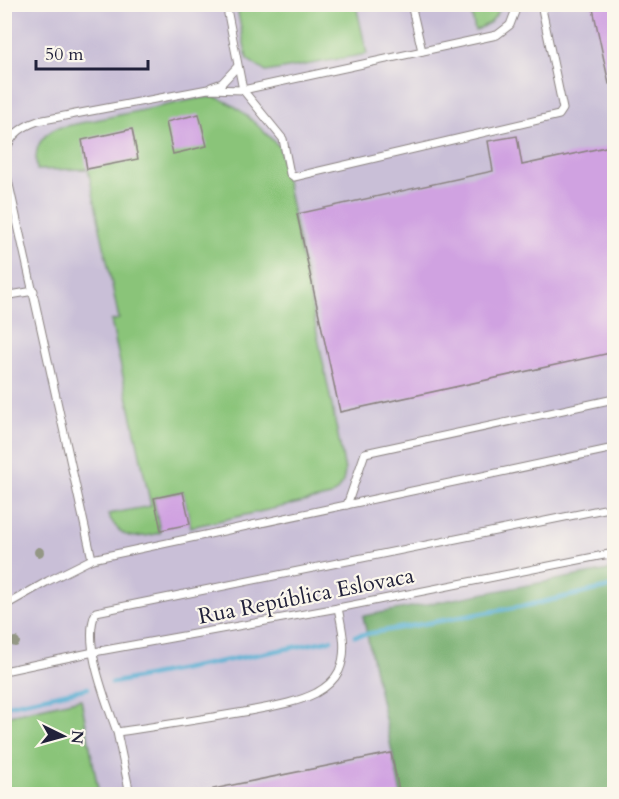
<svg xmlns="http://www.w3.org/2000/svg" width="619" height="799" font-family="Cardo,serif">
  <style>
    .industrial { fill: #c9bfd7 }
    .green { fill: #8ac479; stroke: #56735a; stroke-width: 1.5 }
    .forest { fill: #6faa69; stroke: #486652; stroke-width: 1.5 }
    .lines { fill: none; stroke-linecap: round; stroke-linejoin: round }
    .stream { stroke: #55add2; stroke-width: 4.5 }
    .building { fill: #d0a2e1 }
    .lane-casing { stroke: #8a8280; stroke-width: 9 }
    .lane { stroke: #fff; stroke-width: 7 }
    .tree { fill: #949785 }
    .labels { text-anchor: middle; stroke-width: 4.5; stroke-linejoin: round; paint-order: stroke }
    .street-label { font-size: 22px; fill: #22223b; stroke: #fbf7ec }
  </style>
  <rect width="100%" height="100%" fill="#fbf7ec"/>
  <filter id="ink" filterUnits="userSpaceOnUse"><feTurbulence type="fractalNoise" baseFrequency=".0167" numOctaves="2"/><feDisplacementMap in="SourceGraphic" scale="12" xChannelSelector="R" yChannelSelector="G"/><feConvolveMatrix kernelMatrix="1 2 1 2 8 2 1 2 1" color-interpolation-filters="sRGB"/></filter>
  <filter id="wash" filterUnits="userSpaceOnUse"><feTurbulence type="fractalNoise" baseFrequency=".008" numOctaves="4" result="noise"/><feDisplacementMap in="SourceGraphic" scale="24" xChannelSelector="R" yChannelSelector="G"/><feGaussianBlur stdDeviation="1.35" result="paint"/><feColorMatrix in="noise" values="0 0 0 0 0 0 0 0 0 0 0 0 0 0 0 0 0 1.4 0 .05"/><feComposite in="paint" operator="in"/></filter>
  <g filter="url(#wash)">
    <rect width="100%" height="100%" fill="#f3e1c5"/>
    <rect class="industrial" x="5" y="5" width="609" height="789"/>
    <g class="green">
      <polygon points="242,5 356,5 367,54 266,72 247,59 238,13"/>
      <polygon points="470,5 501,5 501,8 491,22 475,31"/>
      <path d="M214 97C239 103 260 129 279 146L345 470C344 483 341 488 331 496L191 527 183 492 154 498 160 533C133 539 121 541 108 514L151 506 111 321 119 319 88 169 37 170C34 150 38 137 57 128L201 98Z"/>
      <polygon points="81,699 99,794 5,794 5,716"/>
    </g>
    <polygon class="forest" points="614,569 614,794 401,794 363,616"/>
    <g class="lines">
      <g class="stream">
        <polyline points="355,636 529,605 614,586"/>
        <polyline points="112,683 331,640"/>
        <polyline points="4,706 88,688"/>
      </g>
    </g>
    <g id="blocks">
      <g class="building">
        <polygon points="592,4 615,4 615,83 609,84"/>
        <polygon points="199,114 207,146 173,154 166,122"/>
        <polygon points="132,129 138,159 87,169 82,140"/>
        <polygon points="517,136 522,165 615,145 615,352 340,412 297,214 493,171 488,141"/>
        <polygon points="183,492 190,524 161,530 154,498"/>
        <polygon points="391,753 400,795 213,795 213,789"/>
      </g>
    </g>
  </g>
  <g filter="url(#ink)">
    <use href="#blocks" fill-opacity="0" stroke="#8a8280" stroke-width="1.5"/>
    <g class="lines">
      <g class="lane-casing">
        <g id="lane">
          <polyline points="411,4 422,51"/>
          <polyline points="518,4 510,25 497,35 243,90 283,139 290,174 294,177 559,115 563,109 541,4"/>
          <polyline points="211,87 222,83 237,67"/>
          <path d="M4 160C7 138 18 128 38 121L208 89 243 90 226 4"/>
          <polyline points="4,162 92,559"/>
          <polyline points="4,296 34,291"/>
          <polyline points="347,505 365,453 614,399"/>
          <polyline points="4,606 48,581 92,559 614,448"/>
          <path d="M338 608C342 628 348 651 339 671 334 681 325 688 316 693 294 704 268 707 244 712 202 719 160 726 117 732 107 703 81 641 96 612L614 507"/>
          <polyline points="4,671 94,652 338,608 614,553"/>
          <polyline points="117,732 130,794"/>
        </g>
      </g>
      <use href="#lane" class="lane"/>
    </g>
    <g class="tree">
      <circle cx="39" cy="552" r="5"/>
      <circle cx="15" cy="642" r="5"/>
    </g>
  </g>
  <g class="labels">
    <g class="street-label">
      <text transform="translate(306 595) rotate(-11)" y="8">Rua República Eslovaca</text>
    </g>
  </g>
  <rect width="619" height="799" fill="none" stroke="#fbf7ec" stroke-width="24"/>
  <g transform="translate(63 736) rotate(95)" stroke="#fbf7ec" stroke-width="4.5" paint-order="stroke">
  <path d="M0-4.5L10 22L0 15L-10 22Z" fill="#22223b"/>
  <text y="-9" font-size="16" font-weight="bold" text-anchor="middle" fill="#22223b">N</text>
  </g>
  <path d="M36 60v9h112v-9" fill="none" stroke="#22223b" stroke-width="3"/>
  <text x="45" y="60" font-size="18" fill="#22223b" stroke="#fbf7ec" stroke-width="4.5" paint-order="stroke">50 m</text>
</svg>
